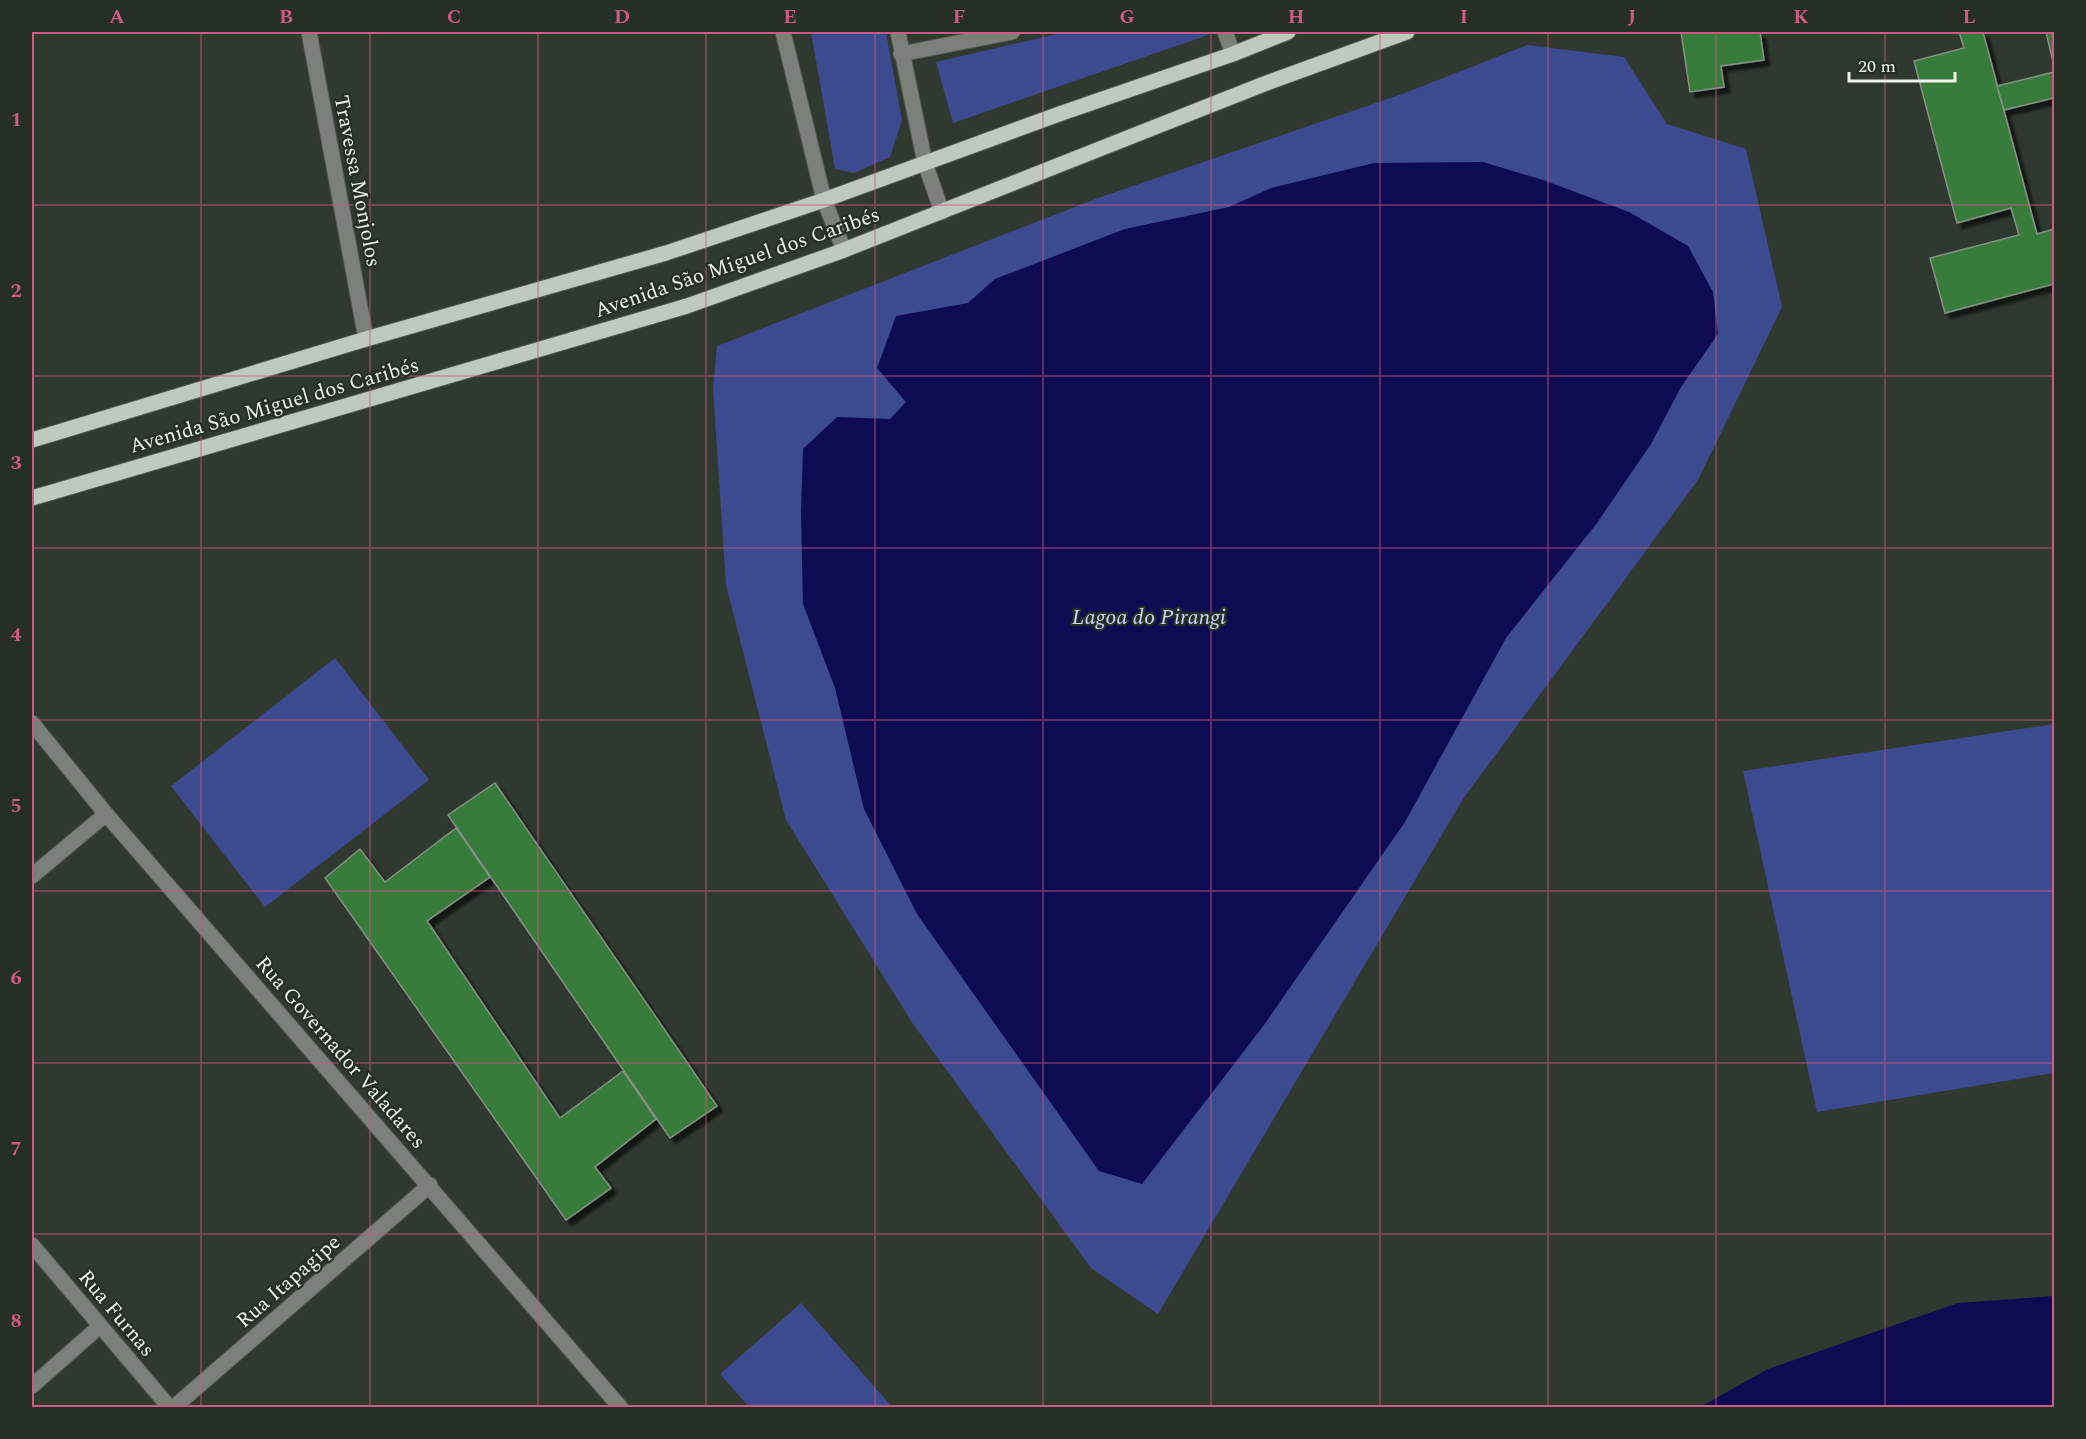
<svg xmlns="http://www.w3.org/2000/svg" width="2086" height="1439" font-family="Spectral,serif">
  <style>
    .green { fill: #3c4b8f }
    .water { fill: #0d0b52 }
    .building { fill: #377c3a; stroke: #869186; stroke-width: 1.5; filter: url(#shadow) }
    .lines { fill: none; stroke-linecap: round; stroke-linejoin: round }
    .minor-casing { stroke: #4e574d; stroke-width: 17 }
    .major-casing { stroke: #4e574d; stroke-width: 17 }
    .minor { stroke: #7b807b; stroke-width: 15 }
    .major { stroke: #bfc9bf; stroke-width: 15 }
    .grid { fill: none; stroke: #cf5a86; stroke-width: 1.5; stroke-opacity: 0.55 }
    .labels { text-anchor: middle; stroke-width: 4.5; stroke-linejoin: round; paint-order: stroke }
    .street-label { font-size: 21px; fill: #edf3ec; stroke: #262f25 }
    .water-label { font-size: 22px; font-style: italic; fill: #c8d5ff; stroke: #262f25 }
    .neatline { fill: none; stroke: #cf5a86; stroke-width: 2 }
    .grid-label { font-size: 20px; text-anchor: middle; font-weight: bold; fill: #cf5a86 }
  </style>
  <defs>
    <filter id="shadow"><feDropShadow dx="5.5" dy="5.5" stdDeviation="1.5" flood-color="#0009"/></filter>
  </defs>
  <rect width="100%" height="100%" fill="#30392f"/>
  <g class="green">
    <polygon points="811,32 886,32 902,120 890,157 854,173 835,169"/>
    <polygon points="1065,32 1207,32 1208,35 953,123 936,62"/>
    <polygon points="1527,45 1624,57 1667,124 1746,149 1782,307 1698,480 1463,799 1158,1314 1091,1268 913,1024 786,820 726,585 713,389 717,346 1098,198 1405,93"/>
    <polygon points="335,658 429,780 265,907 171,786"/>
    <polygon points="2054,724 2054,1073 1817,1112 1743,771"/>
    <polygon points="801,1303 892,1407 749,1407 720,1374"/>
  </g>
  <g class="water">
    <polygon points="1483,162 1543,180 1629,212 1688,246 1713,292 1718,334 1681,387 1651,444 1597,523 1506,638 1405,822 1264,1025 1142,1184 1099,1171 917,914 864,809 835,688 803,604 801,512 803,449 837,417 890,419 906,402 877,368 896,316 968,303 995,279 1125,229 1229,207 1271,188 1374,163"/>
    <polygon points="2054,1296 2054,1407 1700,1407 1768,1369 1958,1303"/>
  </g>
  <g class="building">
    <polygon points="1681,32 1760,32 1764,60 1721,66 1724,87 1690,92"/>
    <polygon points="1959,32 1983,32 2037,234 2054,229 2054,284 1945,313 1930,258 2019,235 2011,208 1957,223 1914,61 1964,48"/>
    <polygon points="2046,32 2054,32 2054,66"/>
    <polygon points="2054,72 2054,98 2004,110 1997,86"/>
    <polygon points="495,783 717,1106 670,1138 448,815"/>
    <polygon points="456,828 490,877 427,921 560,1118 623,1071 656,1119 595,1167 611,1188 566,1220 325,878 360,849 385,882"/>
  </g>
  <g class="lines">
    <g class="minor-casing">
      <g id="minor">
        <polyline points="309,32 366,339"/>
        <polyline points="783,32 824,200 844,250"/>
        <polyline points="898,32 925,163 942,212"/>
        <polyline points="1225,32 1233,54"/>
        <polyline points="901,54 1012,32"/>
        <polyline points="32,723 106,814 621,1408"/>
        <polyline points="32,876 106,814"/>
        <polyline points="32,1245 170,1408"/>
        <polyline points="32,1386 100,1326"/>
        <polyline points="173,1408 430,1185"/>
      </g>
    </g>
    <g class="major-casing">
      <g id="major">
        <polyline points="32,440 366,339 666,253 824,200 1062,113 1233,54 1288,32"/>
        <polyline points="32,498 687,306 839,252 1264,84 1407,32"/>
      </g>
    </g>
    <use href="#minor" class="minor"/>
    <use href="#major" class="major"/>
  </g>
  <path class="grid" d="M201 32V1408M370 32V1408M538 32V1408M706 32V1408M875 32V1408M1043 32V1408M1211 32V1408M1380 32V1408M1548 32V1408M1716 32V1408M1885 32V1408M32 205H2054M32 376H2054M32 548H2054M32 720H2054M32 891H2054M32 1063H2054M32 1234H2054"/>
  <g class="labels">
    <g class="street-label">
      <text transform="translate(358 181) rotate(79)" y="7">Travessa Monjolos</text>
      <text transform="translate(737 262) rotate(-19)" y="7">Avenida São Miguel dos Caribés</text>
      <text transform="translate(274 405) rotate(-16)" y="7">Avenida São Miguel dos Caribés</text>
      <text transform="translate(341 1052) rotate(49)" y="7">Rua Governador Valadares</text>
      <text transform="translate(288 1281) rotate(-41)" y="7">Rua Itapagipe</text>
      <text transform="translate(117 1313) rotate(50)" y="7">Rua Furnas</text>
    </g>
    <g class="water-label">
      <text x="1149" y="624">Lagoa do Pirangi</text>
    </g>
  </g>
  <rect width="2086" height="1439" fill="none" stroke="#262f25" stroke-width="66"/>
  <path d="M1849 72v9h106v-9" fill="none" stroke="#edf3ec" stroke-width="3"/>
  <text x="1858" y="72" font-size="18" fill="#edf3ec" stroke="#262f25" stroke-width="4.5" paint-order="stroke">20 m</text>
  <rect x="33" y="33" width="2020" height="1373" class="neatline"/>
  <g class="grid-label">
    <text x="117" y="23">A</text>
    <text x="286" y="23">B</text>
    <text x="454" y="23">C</text>
    <text x="622" y="23">D</text>
    <text x="790" y="23">E</text>
    <text x="959" y="23">F</text>
    <text x="1127" y="23">G</text>
    <text x="1296" y="23">H</text>
    <text x="1464" y="23">I</text>
    <text x="1632" y="23">J</text>
    <text x="1801" y="23">K</text>
    <text x="1969" y="23">L</text>
    <text x="16" y="126">1</text>
    <text x="16" y="297">2</text>
    <text x="16" y="469">3</text>
    <text x="16" y="641">4</text>
    <text x="16" y="812">5</text>
    <text x="16" y="984">6</text>
    <text x="16" y="1155">7</text>
    <text x="16" y="1327">8</text>
  </g>
</svg>
